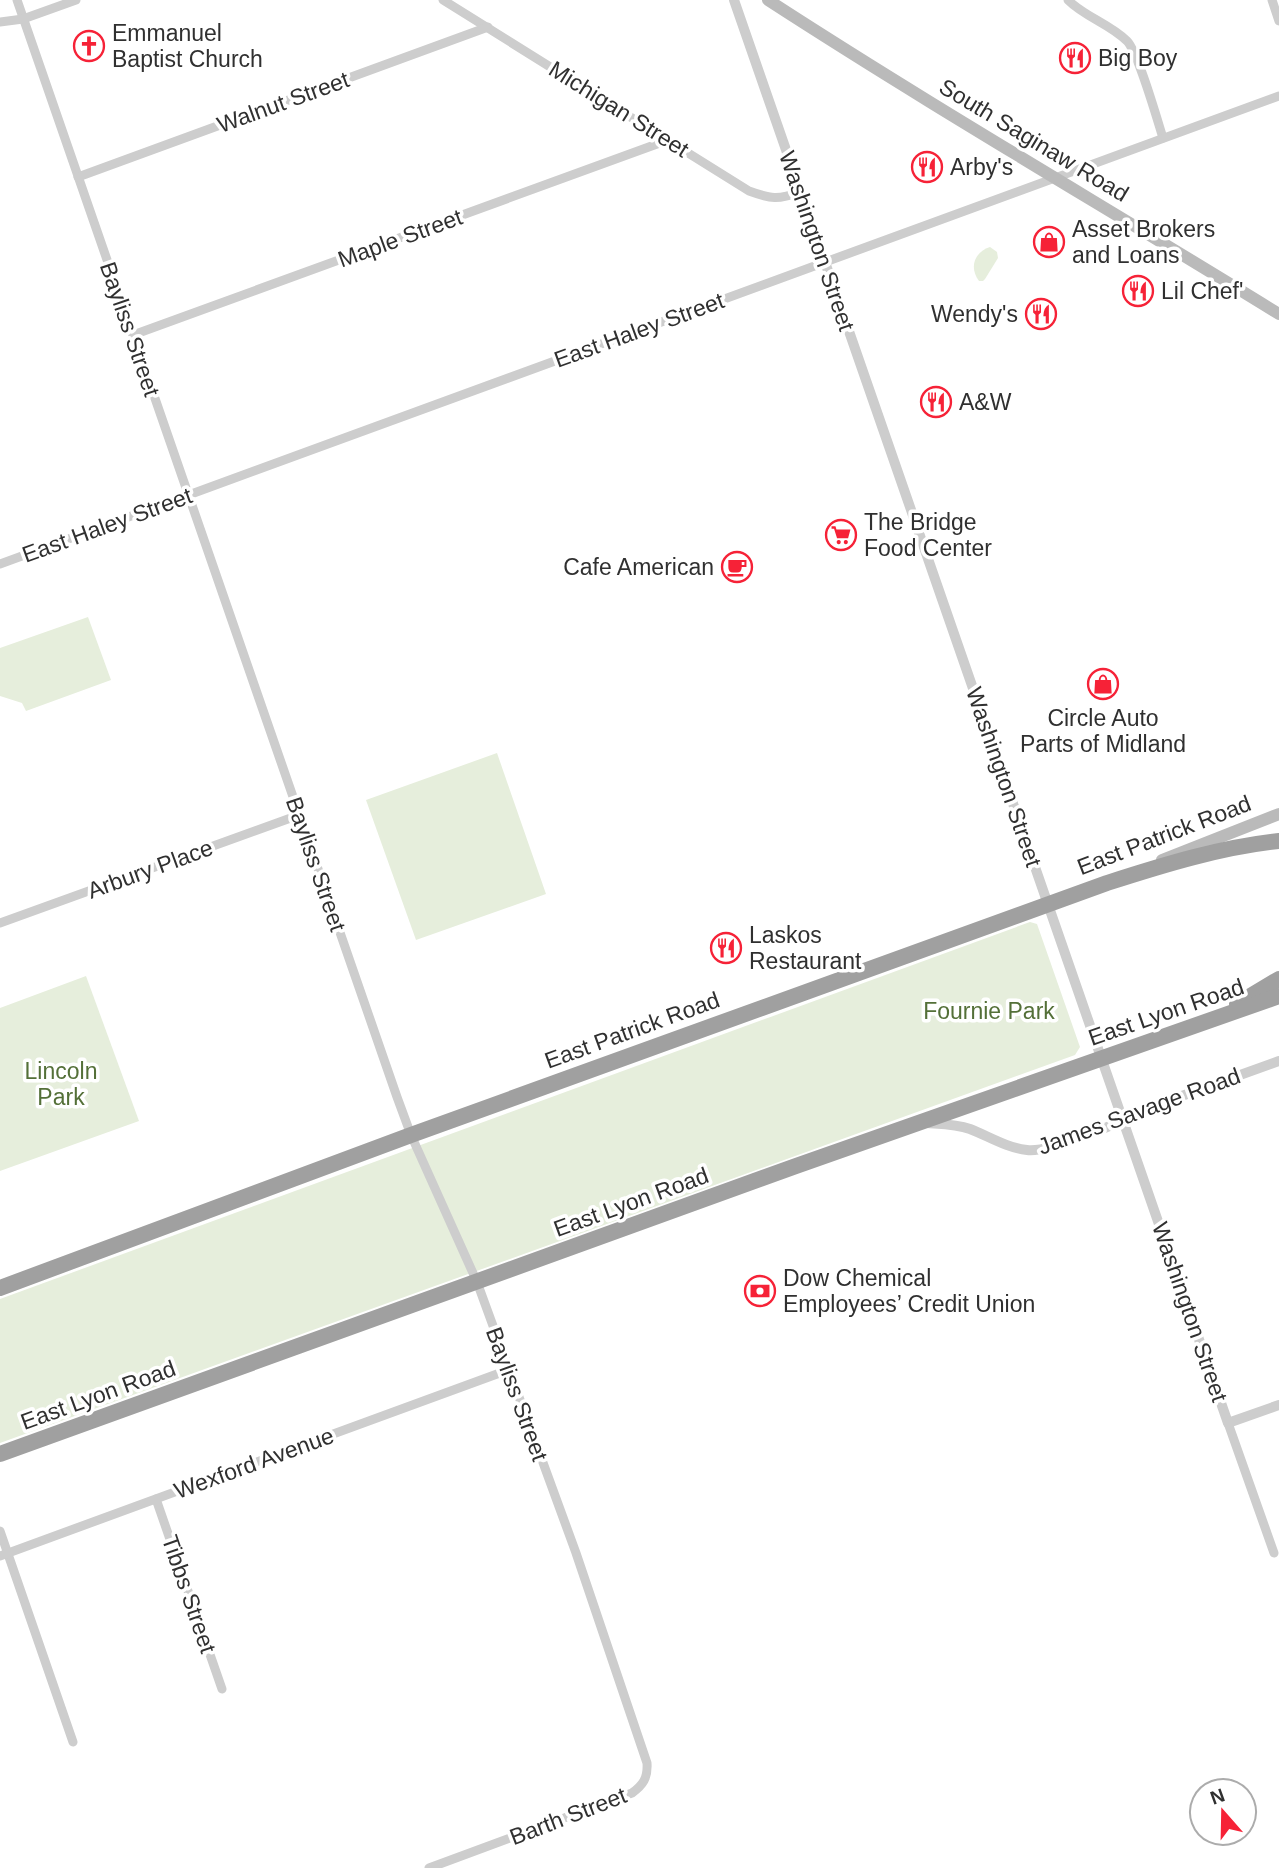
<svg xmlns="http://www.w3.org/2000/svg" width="1279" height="1868" font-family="Arial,sans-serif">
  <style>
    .green { fill: #e6eedc }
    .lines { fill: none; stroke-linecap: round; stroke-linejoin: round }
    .minor { stroke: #cdcdcd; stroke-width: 9 }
    .tertiary { stroke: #cdcdcd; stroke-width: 10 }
    .secondary { stroke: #bababa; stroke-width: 12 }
    .trunk { stroke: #a0a0a0; stroke-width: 16 }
    .labels { text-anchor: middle; stroke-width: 7; stroke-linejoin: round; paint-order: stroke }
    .poi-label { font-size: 23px; fill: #303030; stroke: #fff; text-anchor: start }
    .street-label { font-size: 23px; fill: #303030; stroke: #fff }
    .park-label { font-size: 23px; fill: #547038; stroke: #fff }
  </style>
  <rect width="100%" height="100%" fill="#fff"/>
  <g class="green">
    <path d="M990 247 997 252 998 258 985 279 983 281H979C969 268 974 252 990 247Z"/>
    <polygon points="88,617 111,680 26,711 22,703 0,696 0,648"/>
    <polygon points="497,753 546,894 416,940 366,800"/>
    <polygon points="1030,922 1037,924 1080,1047 1075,1055 0,1443 0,1299"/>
    <polygon points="86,976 139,1121 0,1171 0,1008"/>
  </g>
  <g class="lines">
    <g class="minor">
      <path d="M17 0 397 1097 411 1135 477 1282 576 1553 647 1763C648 1778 643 1785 632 1793L429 1868"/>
      <path d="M443 0 749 191C771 199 778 200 800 192"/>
      <path d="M1068 0C1085 17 1110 24 1127 41 1138 52 1157 119 1163 138"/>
      <polyline points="1272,0 1279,21"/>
      <polyline points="0,22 23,19 76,0"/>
      <polyline points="78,177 488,27"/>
      <polyline points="133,335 668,140"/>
      <polyline points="0,564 1279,96"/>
      <polyline points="0,923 299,815"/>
      <polyline points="1228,1423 1274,1553"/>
      <polyline points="156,1499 222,1689"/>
      <polyline points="0,1531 73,1742"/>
      <polyline points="0,1556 508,1370"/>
    </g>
    <g class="tertiary">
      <polyline points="734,0 1228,1423 1279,1405"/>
      <path d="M927 1123C941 1124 956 1124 970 1129 988 1136 1007 1148 1027 1150 1049 1153 1120 1123 1140 1111L1279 1061"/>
    </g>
    <g class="secondary">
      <path d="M768 0C936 109 1109 209 1279 314"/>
      <polyline points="1162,860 1279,814"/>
    </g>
    <g class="trunk">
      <polyline points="1237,1004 1279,979"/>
      <path d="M0 1288 411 1135 1107 883C1163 865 1221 847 1279 841"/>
      <polyline points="0,1454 796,1166 1279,996"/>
    </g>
  </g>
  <defs>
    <g id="church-ring" transform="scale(1.575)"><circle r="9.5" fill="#fff" stroke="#f62237" stroke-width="1.5"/><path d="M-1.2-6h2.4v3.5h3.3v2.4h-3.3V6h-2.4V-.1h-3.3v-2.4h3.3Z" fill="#f62237"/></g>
    <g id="restaurant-ring" transform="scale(1.575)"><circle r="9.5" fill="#fff" stroke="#f62237" stroke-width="1.5"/><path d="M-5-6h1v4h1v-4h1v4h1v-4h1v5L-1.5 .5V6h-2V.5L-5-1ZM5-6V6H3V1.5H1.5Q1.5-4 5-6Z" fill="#f62237"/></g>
    <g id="shop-ring" transform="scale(1.575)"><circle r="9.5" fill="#fff" stroke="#f62237" stroke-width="1.5"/><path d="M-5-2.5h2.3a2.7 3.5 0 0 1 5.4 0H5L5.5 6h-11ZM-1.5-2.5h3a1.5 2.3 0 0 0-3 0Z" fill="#f62237"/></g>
    <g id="supermarket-ring" transform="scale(1.575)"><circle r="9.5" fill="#fff" stroke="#f62237" stroke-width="1.5"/><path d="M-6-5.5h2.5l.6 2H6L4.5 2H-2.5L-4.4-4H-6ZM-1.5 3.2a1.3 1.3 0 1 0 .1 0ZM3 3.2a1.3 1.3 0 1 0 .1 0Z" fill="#f62237"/></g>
    <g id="cafe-ring" transform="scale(1.575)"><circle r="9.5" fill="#fff" stroke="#f62237" stroke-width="1.5"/><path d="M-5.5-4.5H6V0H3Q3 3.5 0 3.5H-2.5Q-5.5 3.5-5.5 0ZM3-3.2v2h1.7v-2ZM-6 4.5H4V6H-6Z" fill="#f62237"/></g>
    <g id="bank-ring" transform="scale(1.575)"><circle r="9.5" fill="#fff" stroke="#f62237" stroke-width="1.5"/><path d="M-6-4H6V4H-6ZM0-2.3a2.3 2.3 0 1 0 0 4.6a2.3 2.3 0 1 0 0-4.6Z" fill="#f62237"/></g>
  </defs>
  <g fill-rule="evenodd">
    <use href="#church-ring" x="89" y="46"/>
    <use href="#restaurant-ring" x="1075" y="58"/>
    <use href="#restaurant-ring" x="927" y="167"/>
    <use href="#shop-ring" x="1049" y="242"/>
    <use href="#restaurant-ring" x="1138" y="291"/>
    <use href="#restaurant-ring" x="1041" y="314"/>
    <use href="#restaurant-ring" x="936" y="402"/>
    <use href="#supermarket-ring" x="841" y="535"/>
    <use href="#cafe-ring" x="737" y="567"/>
    <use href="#shop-ring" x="1103" y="684"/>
    <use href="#restaurant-ring" x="726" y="948"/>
    <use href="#bank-ring" x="760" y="1291"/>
  </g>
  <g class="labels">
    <g class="poi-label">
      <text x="112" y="41">Emmanuel<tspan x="112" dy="26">Baptist Church</tspan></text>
      <text x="1098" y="66">Big Boy</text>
      <text x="950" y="175">Arby's</text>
      <text x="1072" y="237">Asset Brokers<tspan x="1072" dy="26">and Loans</tspan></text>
      <text x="1161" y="299">Lil Chef'</text>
      <text x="1018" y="322" text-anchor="end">Wendy's</text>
      <text x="959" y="410">A&amp;W</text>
      <text x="864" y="530">The Bridge<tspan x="864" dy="26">Food Center</tspan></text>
      <text x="714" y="575" text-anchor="end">Cafe American</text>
      <text x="1103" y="726" text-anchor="middle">Circle Auto<tspan x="1103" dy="26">Parts of Midland</tspan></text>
      <text x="749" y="943">Laskos<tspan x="749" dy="26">Restaurant</tspan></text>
      <text x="783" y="1286">Dow Chemical<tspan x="783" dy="26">Employees’ Credit Union</tspan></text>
    </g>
    <g class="street-label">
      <text transform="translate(283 102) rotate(-20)" y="8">Walnut Street</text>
      <text transform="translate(619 109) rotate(32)" y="8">Michigan Street</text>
      <text transform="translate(1034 140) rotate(31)" y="8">South Saginaw Road</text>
      <text transform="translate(400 238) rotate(-20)" y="8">Maple Street</text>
      <text transform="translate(817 241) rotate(71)" y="8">Washington Street</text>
      <text transform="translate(130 329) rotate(71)" y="8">Bayliss Street</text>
      <text transform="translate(639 330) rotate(-20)" y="8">East Haley Street</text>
      <text transform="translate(107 525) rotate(-20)" y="8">East Haley Street</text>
      <text transform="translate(1004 777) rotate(71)" y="8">Washington Street</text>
      <text transform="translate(1164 835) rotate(-21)" y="8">East Patrick Road</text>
      <text transform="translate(316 864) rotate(71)" y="8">Bayliss Street</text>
      <text transform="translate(150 869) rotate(-20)" y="8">Arbury Place</text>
      <text transform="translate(1166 1012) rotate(-19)" y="8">East Lyon Road</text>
      <text transform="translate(632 1030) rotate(-20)" y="8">East Patrick Road</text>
      <text transform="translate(1139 1111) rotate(-20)" y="8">James Savage Road</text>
      <text transform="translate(631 1202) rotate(-20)" y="8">East Lyon Road</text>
      <text transform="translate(1190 1312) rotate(71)" y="8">Washington Street</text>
      <text transform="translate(517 1394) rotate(70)" y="8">Bayliss Street</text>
      <text transform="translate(98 1395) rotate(-20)" y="8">East Lyon Road</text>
      <text transform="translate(254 1463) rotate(-20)" y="8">Wexford Avenue</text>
      <text transform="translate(189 1594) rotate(71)" y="8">Tibbs Street</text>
      <text transform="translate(568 1816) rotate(-21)" y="8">Barth Street</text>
    </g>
    <g class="park-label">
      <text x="989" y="1019">Fournie Park</text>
      <text x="61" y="1079">Lincoln<tspan x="61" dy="26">Park</tspan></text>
    </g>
  </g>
  <g transform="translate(1223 1812) rotate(340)"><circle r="33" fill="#ffffff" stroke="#acacac" stroke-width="2"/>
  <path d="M0-5L12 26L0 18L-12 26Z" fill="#f62237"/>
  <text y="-10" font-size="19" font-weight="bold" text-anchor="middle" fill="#303030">N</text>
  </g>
</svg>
